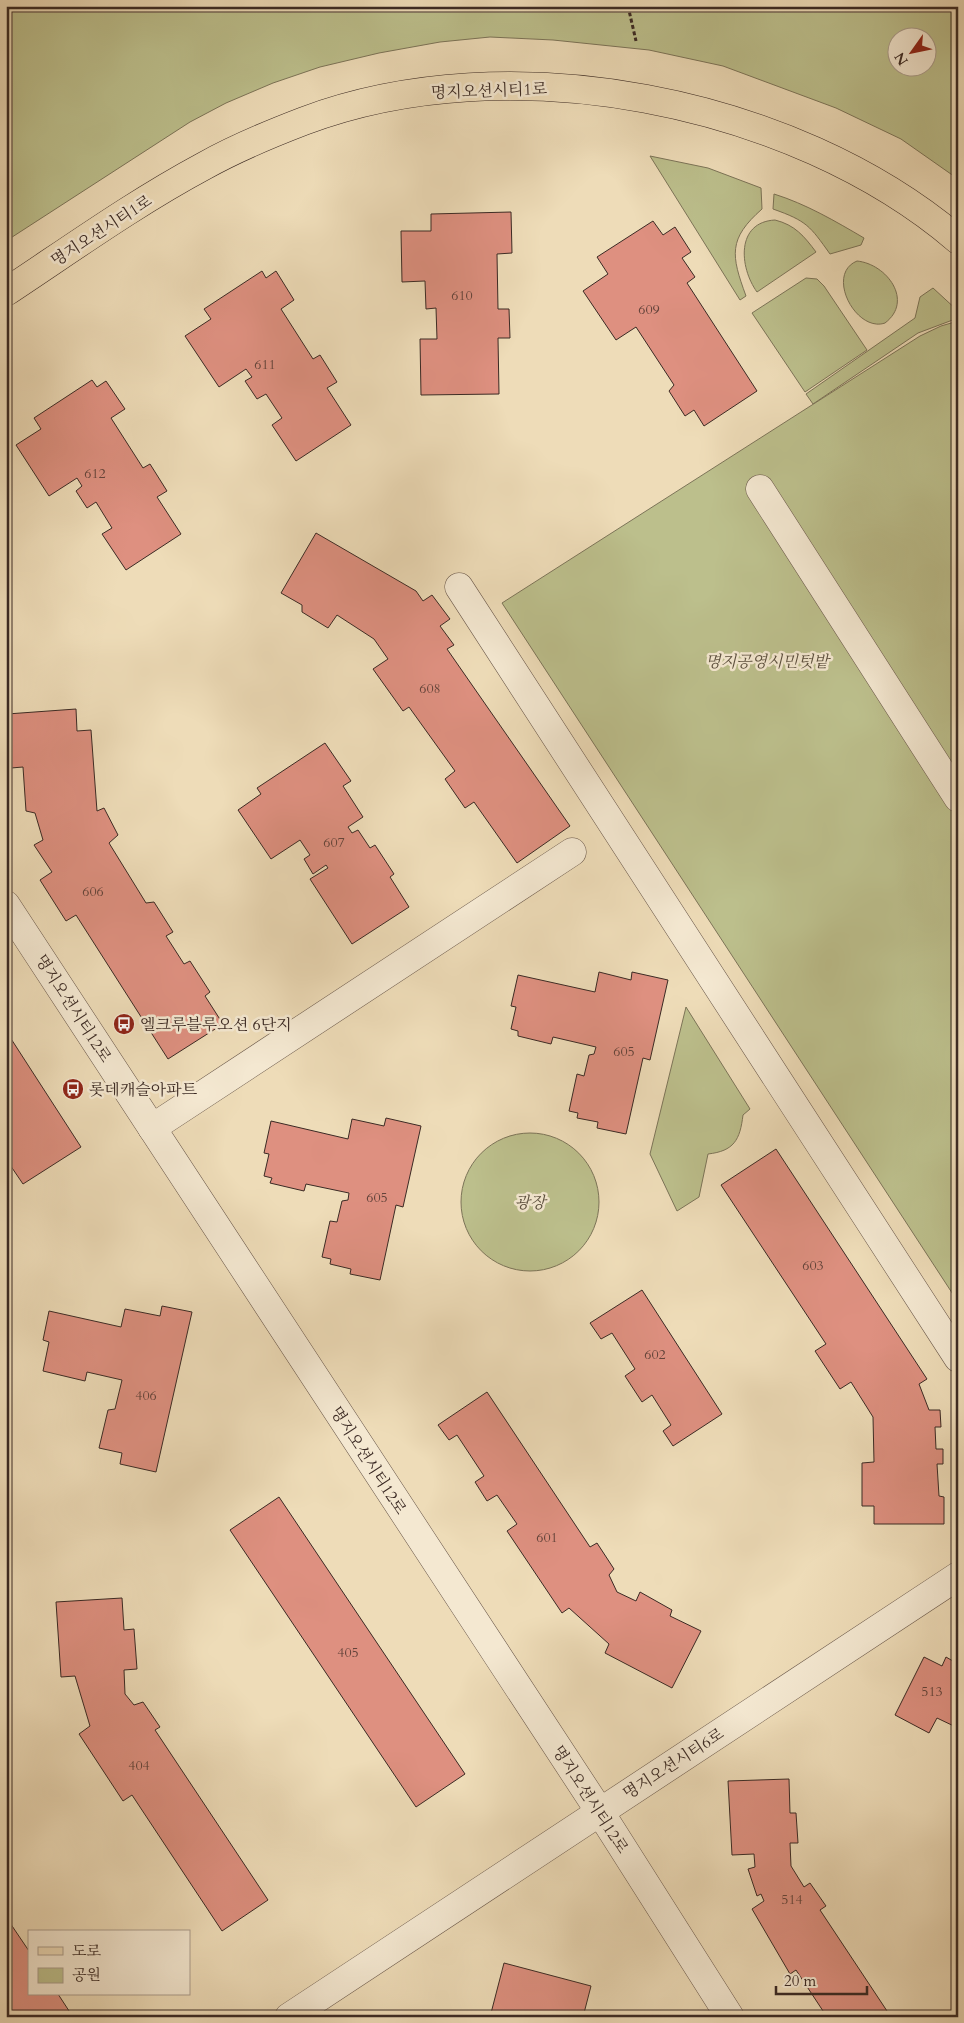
<svg xmlns="http://www.w3.org/2000/svg" width="964" height="2023" font-family="Cardo,'Noto Serif KR',serif">
  <style>
    .green { fill: #bcbf8c; stroke: #7c7458; fill-rule: evenodd }
    .building { fill: #de9080; stroke: #3b2a24 }
    .lines { fill: none; stroke-linecap: round; stroke-linejoin: round }
    .minor-casing { stroke: #685649; stroke-width: 29 }
    .major-casing { stroke: #3b2a24; stroke-width: 29 }
    .path { stroke: #3b2a24; stroke-width: 3; stroke-dasharray: 4 2.5; stroke-linecap: butt }
    .minor { stroke: #f4e8d1; stroke-width: 28 }
    .major { stroke: #eedcb8; stroke-width: 28 }
    .labels { text-anchor: middle; stroke-width: 5; stroke-linejoin: round; paint-order: stroke }
    .number-label { font-size: 14px; fill: #64443b }
    .street-label { font-size: 16px; fill: #3b2a24; stroke: #f4e8d1 }
    .park-label { font-size: 16px; font-style: italic; fill: #5b4f3e; stroke: #f4e8d1 }
    .poi-label { font-size: 16px; fill: #3b2a24; stroke: #f4e8d1; text-anchor: start }
  </style>
  <rect width="100%" height="100%" fill="#eedcb8"/>
  <filter id="stains"><feTurbulence type="fractalNoise" baseFrequency=".004" numOctaves="4"/><feColorMatrix values="0 0 0 0 .2 0 0 0 0 .09 0 0 0 0 .02 0 0 0 .5 -.17"/></filter>
  <radialGradient id="worn" r=".72"><stop offset=".6" stop-color="#630" stop-opacity="0"/><stop offset="1" stop-color="#630" stop-opacity=".3"/></radialGradient>
  <g class="green">
    <path d="M6 6H958V179L901 139 836 108 723 66 649 50 553 40 490 37 440 42 379 53 320 67 273 83 226 103 190 122 6 241ZM896 38H926V68H896Z"/>
    <path d="M650 156 708 168 761 188 762 209C728 239 731 255 746 296L740 300Z"/>
    <path d="M774 194C806 204 835 221 864 238L861 245 830 254C810 226 807 221 773 209Z"/>
    <path d="M775 220C795 225 804 236 816 252L757 292C739 267 736 222 775 220Z"/>
    <path d="M857 261C887 264 914 301 885 323 856 333 825 274 857 261Z"/>
    <polygon points="806,278 817,279 824,286 867,350 805,392 752,313"/>
    <polygon points="933,288 958,311 958,318 918,333 813,404 806,394 915,318 920,297"/>
    <polygon points="958,321 958,1302 502,603 920,336 941,326"/>
    <path d="M686 1007 750 1109 743 1115C740 1140 734 1151 708 1154L699 1197 677 1211 650 1154Z"/>
    <circle cx="530" cy="1202" r="69"/>
  </g>
  <g class="building">
    <polygon points="511,212 512,253 497,254 498,309 509,309 510,338 498,338 499,394 421,395 420,339 437,339 436,308 426,309 425,281 402,282 401,231 431,231 431,214"/>
    <polygon points="653,221 663,235 675,227 691,252 682,258 695,277 687,283 757,391 704,426 694,410 685,416 669,391 674,385 636,327 616,340 583,291 608,274 597,257"/>
    <polygon points="262,271 266,278 276,271 294,300 281,309 313,359 320,355 337,382 327,388 351,425 296,461 272,425 282,418 266,394 257,399 245,381 252,377 246,369 219,387 185,336 211,319 204,309"/>
    <polygon points="92,380 97,387 106,381 125,409 111,418 143,468 150,464 167,491 157,497 181,534 126,570 102,534 112,528 96,502 87,508 76,491 82,486 77,478 49,496 16,445 41,429 34,418"/>
    <polygon points="316,533 416,591 423,601 432,595 450,619 440,626 454,645 447,649 570,826 517,863 474,802 465,808 445,779 455,771 409,707 403,711 373,669 388,659 374,639 337,615 328,628 302,612 302,605 281,593"/>
    <polygon points="6,632 11,640 6,643"/>
    <polygon points="76,709 77,731 91,730 97,811 104,808 118,835 109,843 146,903 154,902 173,932 166,936 184,964 190,961 210,992 205,996 223,1024 168,1059 76,915 66,921 40,880 52,872 34,845 43,840 35,813 26,811 23,767 11,768 7,714"/>
    <polygon points="325,743 351,781 343,786 363,817 348,827 352,833 358,830 370,848 375,845 394,874 390,877 409,907 352,944 310,879 328,868 326,865 313,874 304,859 310,855 300,840 271,859 238,810 261,794 257,788"/>
    <polygon points="599,972 631,980 632,972 668,980 650,1060 643,1058 626,1134 597,1128 598,1122 577,1118 578,1113 569,1111 577,1074 584,1076 589,1055 594,1054 596,1047 553,1037 551,1044 518,1036 518,1031 511,1029 516,1007 511,1006 518,975 595,992"/>
    <polygon points="6,1031 81,1147 23,1184 6,1159"/>
    <polygon points="386,1118 421,1126 403,1207 396,1205 380,1280 350,1274 351,1269 330,1264 331,1259 322,1257 330,1221 337,1222 342,1201 348,1200 349,1193 306,1184 304,1191 270,1183 272,1178 264,1176 269,1154 264,1153 271,1121 348,1139 352,1119 384,1126"/>
    <polygon points="776,1149 927,1379 919,1384 929,1410 940,1410 941,1427 935,1427 936,1449 943,1449 943,1464 937,1464 939,1496 944,1497 944,1524 874,1524 874,1506 862,1506 862,1463 874,1462 873,1417 851,1382 840,1389 815,1351 826,1344 721,1185"/>
    <polygon points="642,1290 722,1414 673,1446 663,1431 671,1425 652,1395 642,1402 625,1376 635,1369 612,1333 601,1339 590,1323"/>
    <polygon points="162,1306 192,1312 156,1472 120,1464 122,1453 99,1448 108,1410 115,1409 122,1380 87,1372 85,1381 43,1371 49,1342 43,1340 49,1311 121,1327 125,1309 160,1316"/>
    <polygon points="487,1392 590,1547 597,1543 614,1569 609,1575 617,1592 636,1601 640,1592 672,1610 670,1616 701,1631 672,1688 605,1653 609,1644 569,1608 562,1613 507,1531 517,1524 497,1495 487,1501 475,1482 484,1476 457,1435 449,1440 438,1425"/>
    <polygon points="279,1497 465,1774 416,1807 230,1530"/>
    <polygon points="122,1598 124,1630 134,1629 137,1669 124,1670 125,1694 134,1705 143,1702 160,1727 155,1730 268,1900 222,1931 132,1795 123,1801 79,1734 90,1726 75,1676 61,1677 56,1602"/>
    <polygon points="924,1657 942,1666 946,1657 958,1664 958,1728 937,1718 929,1733 895,1715"/>
    <polygon points="789,1779 790,1813 796,1813 798,1843 790,1843 791,1866 804,1887 810,1883 826,1906 820,1910 891,2017 827,2017 796,1970 790,1974 752,1909 764,1901 761,1894 757,1896 748,1869 755,1867 754,1854 732,1855 728,1781"/>
    <polygon points="6,1917 29,1951 29,1994 58,1994 73,2017 6,2017"/>
    <polygon points="504,1963 591,1986 583,2017 490,2017"/>
  </g>
  <g class="lines">
    <g class="minor-casing">
      <g id="minor">
        <polyline points="760,489 958,798"/>
        <polyline points="459,587 958,1358"/>
        <polyline points="6,905 600,1812 730,2017"/>
        <polyline points="152,1128 572,852"/>
        <polyline points="289,2017 958,1576"/>
      </g>
    </g>
    <g class="major-casing">
      <path id="major" d="M6 292C71 249 135 203 204 166 236 148 270 134 304 121 508 44 793 99 958 240"/>
    </g>
    <polyline class="path" points="628,6 636,41"/>
    <use href="#minor" class="minor"/>
    <use href="#major" class="major"/>
  </g>
  <defs>
    <g id="bus-disc" transform="scale(1.125)"><circle r="9.5" fill="#8f2418" stroke="#f4e8d1"/><path d="M-5-6H5V4H4V6H2V4H-2V6H-4V4H-5ZM-3.5-4V0h7V-4ZM-3.5 1.2v1.5H-2V1.2ZM2 1.2v1.5H3.5V1.2Z" fill="#fff"/></g>
  </defs>
  <g fill-rule="evenodd">
    <use href="#bus-disc" x="124" y="1024"/>
    <use href="#bus-disc" x="73" y="1089"/>
  </g>
  <g class="labels">
    <g class="number-label">
      <text x="462" y="300">610</text>
      <text x="649" y="314">609</text>
      <text x="265" y="369">611</text>
      <text x="95" y="478">612</text>
      <text x="430" y="693">608</text>
      <text x="334" y="847">607</text>
      <text x="93" y="896">606</text>
      <text x="624" y="1056">605</text>
      <text x="377" y="1202">605</text>
      <text x="813" y="1270">603</text>
      <text x="655" y="1359">602</text>
      <text x="146" y="1400">406</text>
      <text x="547" y="1542">601</text>
      <text x="348" y="1657">405</text>
      <text x="932" y="1696">513</text>
      <text x="139" y="1770">404</text>
      <text x="792" y="1904">514</text>
    </g>
    <g class="street-label">
      <text transform="translate(489 90) rotate(-2)" y="6">명지오션시티1로</text>
      <text transform="translate(101 230) rotate(-33)" y="6">명지오션시티1로</text>
      <text transform="translate(74 1008) rotate(57)" y="6">명지오션시티12로</text>
      <text transform="translate(369 1460) rotate(57)" y="6">명지오션시티12로</text>
      <text transform="translate(673 1763) rotate(-33)" y="6">명지오션시티6로</text>
      <text transform="translate(591 1799) rotate(57)" y="6">명지오션시티12로</text>
    </g>
    <g class="park-label">
      <text x="767" y="667">명지공영시민텃밭</text>
      <text x="530" y="1208">광장</text>
    </g>
    <g class="poi-label">
      <text x="140" y="1030">엘크루블루오션 6단지</text>
      <text x="89" y="1095">롯데캐슬아파트</text>
    </g>
  </g>
  <rect width="964" height="2023" fill="none" stroke="#eedcb8" stroke-width="25"/>
  <rect x="8" y="8" width="949" height="2008" fill="none" stroke="#3b2a24" stroke-width="2.5"/>
  <rect x="12" y="12" width="939" height="1998" fill="none" stroke="#3b2a24"/>
  <rect x="28" y="1930" width="162" height="65" fill="#f4e8d1" stroke="#aa9c8c"/>
  <rect x="38" y="1947" width="25" height="8" fill="#eedcb8" stroke="#aa9c8c"/>
  <text x="72" y="1956" font-size="15" fill="#3b2a24">도로</text>
  <rect x="38" y="1968" width="25" height="15" fill="#bcbf8c" stroke="#aa9c8c"/>
  <text x="72" y="1980" font-size="15" fill="#3b2a24">공원</text>
  <g transform="translate(912 52) rotate(237)"><circle r="24" fill="#f4e8d1" stroke="#aa9c8c"/>
  <path d="M0-4L9 19L0 12L-9 19Z" fill="#8f2418"/>
  <text y="-8" font-size="14" font-weight="bold" text-anchor="middle" fill="#3b2a24">N</text>
  </g>
  <path d="M776 1986v8h91v-8" fill="none" stroke="#3b2a24" stroke-width="2.5"/>
  <text x="784" y="1986" font-size="15" fill="#3b2a24" stroke="#f4e8d1" stroke-width="4" paint-order="stroke">20 m</text>
  <rect width="100%" height="100%" filter="url(#stains)"/>
  <rect width="100%" height="100%" fill="url(#worn)"/>
</svg>
